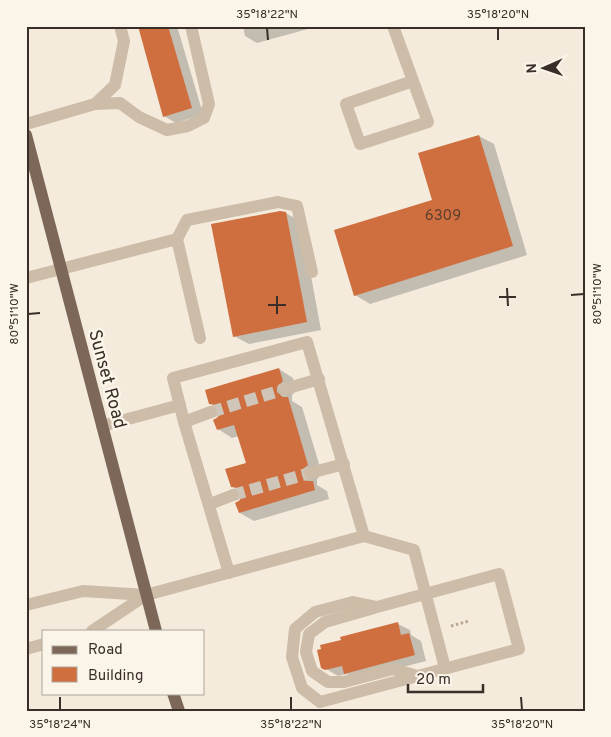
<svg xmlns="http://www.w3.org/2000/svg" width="611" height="737" font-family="Overpass,sans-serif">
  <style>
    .shadow { fill: #0003 }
    .building { fill: #cf6e3f }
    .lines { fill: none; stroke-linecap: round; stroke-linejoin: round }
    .minor-tunnel { stroke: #cfc5b8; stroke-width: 12; stroke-dasharray: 12 6; stroke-linecap: butt }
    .path { stroke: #b9a691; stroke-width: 3; stroke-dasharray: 2.5 2.5; stroke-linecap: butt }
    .minor { stroke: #cdbca7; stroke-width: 12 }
    .major { stroke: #7c6758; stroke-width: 12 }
    .ticks { fill: none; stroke: #392f28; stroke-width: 2 }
    .labels { text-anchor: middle; stroke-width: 5; stroke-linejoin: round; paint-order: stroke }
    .number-label { font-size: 15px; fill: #5e3f2e }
    .street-label { font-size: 18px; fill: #392f28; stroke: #fbf4e9 }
    .neatline { fill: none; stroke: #392f28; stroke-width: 2 }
    .ticks-label { font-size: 12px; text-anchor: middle; fill: #392f28 }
  </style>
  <rect width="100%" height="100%" fill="#f4ebdc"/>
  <g class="shadow">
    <polygon points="139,26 177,26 203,114 176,123 164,116"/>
    <polygon points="243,26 307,26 308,29 257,43 245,36"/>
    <polygon points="479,136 494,144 527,255 370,304 355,295 433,201"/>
    <polygon points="286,213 301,222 321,330 249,344 234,336"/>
    <polygon points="279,369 293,378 297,390 292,395 292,401 302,407 322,474 317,479 317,485 327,491 329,499 254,521 240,513 242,492 232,486 247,464 239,436 232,438 218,429 220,409 210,403"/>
    <polygon points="398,624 410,630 411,635 421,641 426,661 357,679 347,674 338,676 326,669"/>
  </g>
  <g class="building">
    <polygon points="138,26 168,26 192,108 163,117"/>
    <polygon points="479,135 513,246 354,296 334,230 432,200 418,153"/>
    <polygon points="280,211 286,212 307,322 233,337 211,224"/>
    <polygon points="279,368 283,381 277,387 277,392 283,397 288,397 308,465 302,470 302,476 307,481 313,481 315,490 239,513 235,503 240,500 241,493 238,488 231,487 225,469 246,463 234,425 217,430 213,420 218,417 219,410 216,405 209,404 205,390"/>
    <polygon points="398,622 401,635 409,633 415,655 344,674 342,666 325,670 321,668 317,650 321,649 320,645 341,640 340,637"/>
  </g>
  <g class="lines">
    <g class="minor-tunnel">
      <polyline points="211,412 285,389"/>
      <polyline points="233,495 310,473"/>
    </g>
    <polyline class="path" points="451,626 469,621"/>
    <g class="minor">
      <polyline points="393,26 428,122 360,144 346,104 413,81"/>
      <polyline points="95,104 115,85 124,41 120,26"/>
      <polyline points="26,124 95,104 120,103 139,117 167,130 188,126 204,118 209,104 191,26"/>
      <polyline points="177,239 187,220 278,202 297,206 312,272"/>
      <polyline points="26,278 177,239 200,338"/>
      <polyline points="285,389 319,379"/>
      <polyline points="184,422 211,412"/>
      <polyline points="102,426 180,405"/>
      <polyline points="310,473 344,464"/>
      <polyline points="210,504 233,495"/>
      <polyline points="364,536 414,550 445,668"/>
      <polygon points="499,574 519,649 320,702 302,688 292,657 295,629 315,612 353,602 377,607"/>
      <polyline points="26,605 83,591 146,595"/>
      <polyline points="374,608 325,622 309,634 306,652 312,671 328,682 344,682 393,669 414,675"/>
      <polyline points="92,631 146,595 364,536 307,342 173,378 184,422 229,573"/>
      <polyline points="26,649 44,644"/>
    </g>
    <g class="major">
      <polyline points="26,135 156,631"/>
      <polyline points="173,693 179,711"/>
    </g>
  </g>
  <path class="ticks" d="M267 28 268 40M498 28V40M507 288 508 306M571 295 584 294M277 296V314M499 297H516M268 305H286M28 314 40 313M60 697V710M291 697V710M521 697 522 710"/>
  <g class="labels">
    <g class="number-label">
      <text x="443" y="220">6309</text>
    </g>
    <g class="street-label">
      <text transform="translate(108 379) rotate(75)" y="6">Sunset Road</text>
    </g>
  </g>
  <rect width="611" height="737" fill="none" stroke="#fbf4e9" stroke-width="55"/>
  <rect x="42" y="630" width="162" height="65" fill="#fbf4e9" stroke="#ada59c"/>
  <rect x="52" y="646" width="25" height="8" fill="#7c6758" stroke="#ada59c"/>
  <text x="88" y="654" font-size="15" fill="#392f28">Road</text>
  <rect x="52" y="667" width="25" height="15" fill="#cf6e3f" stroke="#ada59c"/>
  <text x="88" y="680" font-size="15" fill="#392f28">Building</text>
  <g transform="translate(544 68) rotate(268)" stroke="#fbf4e9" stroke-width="4" paint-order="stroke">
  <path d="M0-4L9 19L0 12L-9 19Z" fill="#392f28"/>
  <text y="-8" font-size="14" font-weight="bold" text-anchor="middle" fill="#392f28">N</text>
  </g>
  <path d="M408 684v8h75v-8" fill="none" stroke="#392f28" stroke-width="2.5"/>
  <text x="416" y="684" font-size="15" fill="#392f28" stroke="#fbf4e9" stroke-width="4" paint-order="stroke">20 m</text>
  <rect x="28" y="28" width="556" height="682" class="neatline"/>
  <g class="ticks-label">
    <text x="267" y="18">35°18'22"N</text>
    <text x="498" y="18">35°18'20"N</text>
    <text transform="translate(597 294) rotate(-90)" y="4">80°51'10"W</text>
    <text transform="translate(14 314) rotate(-90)" y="4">80°51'10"W</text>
    <text x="60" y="728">35°18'24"N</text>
    <text x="291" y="728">35°18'22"N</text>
    <text x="522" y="728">35°18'20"N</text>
  </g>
</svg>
